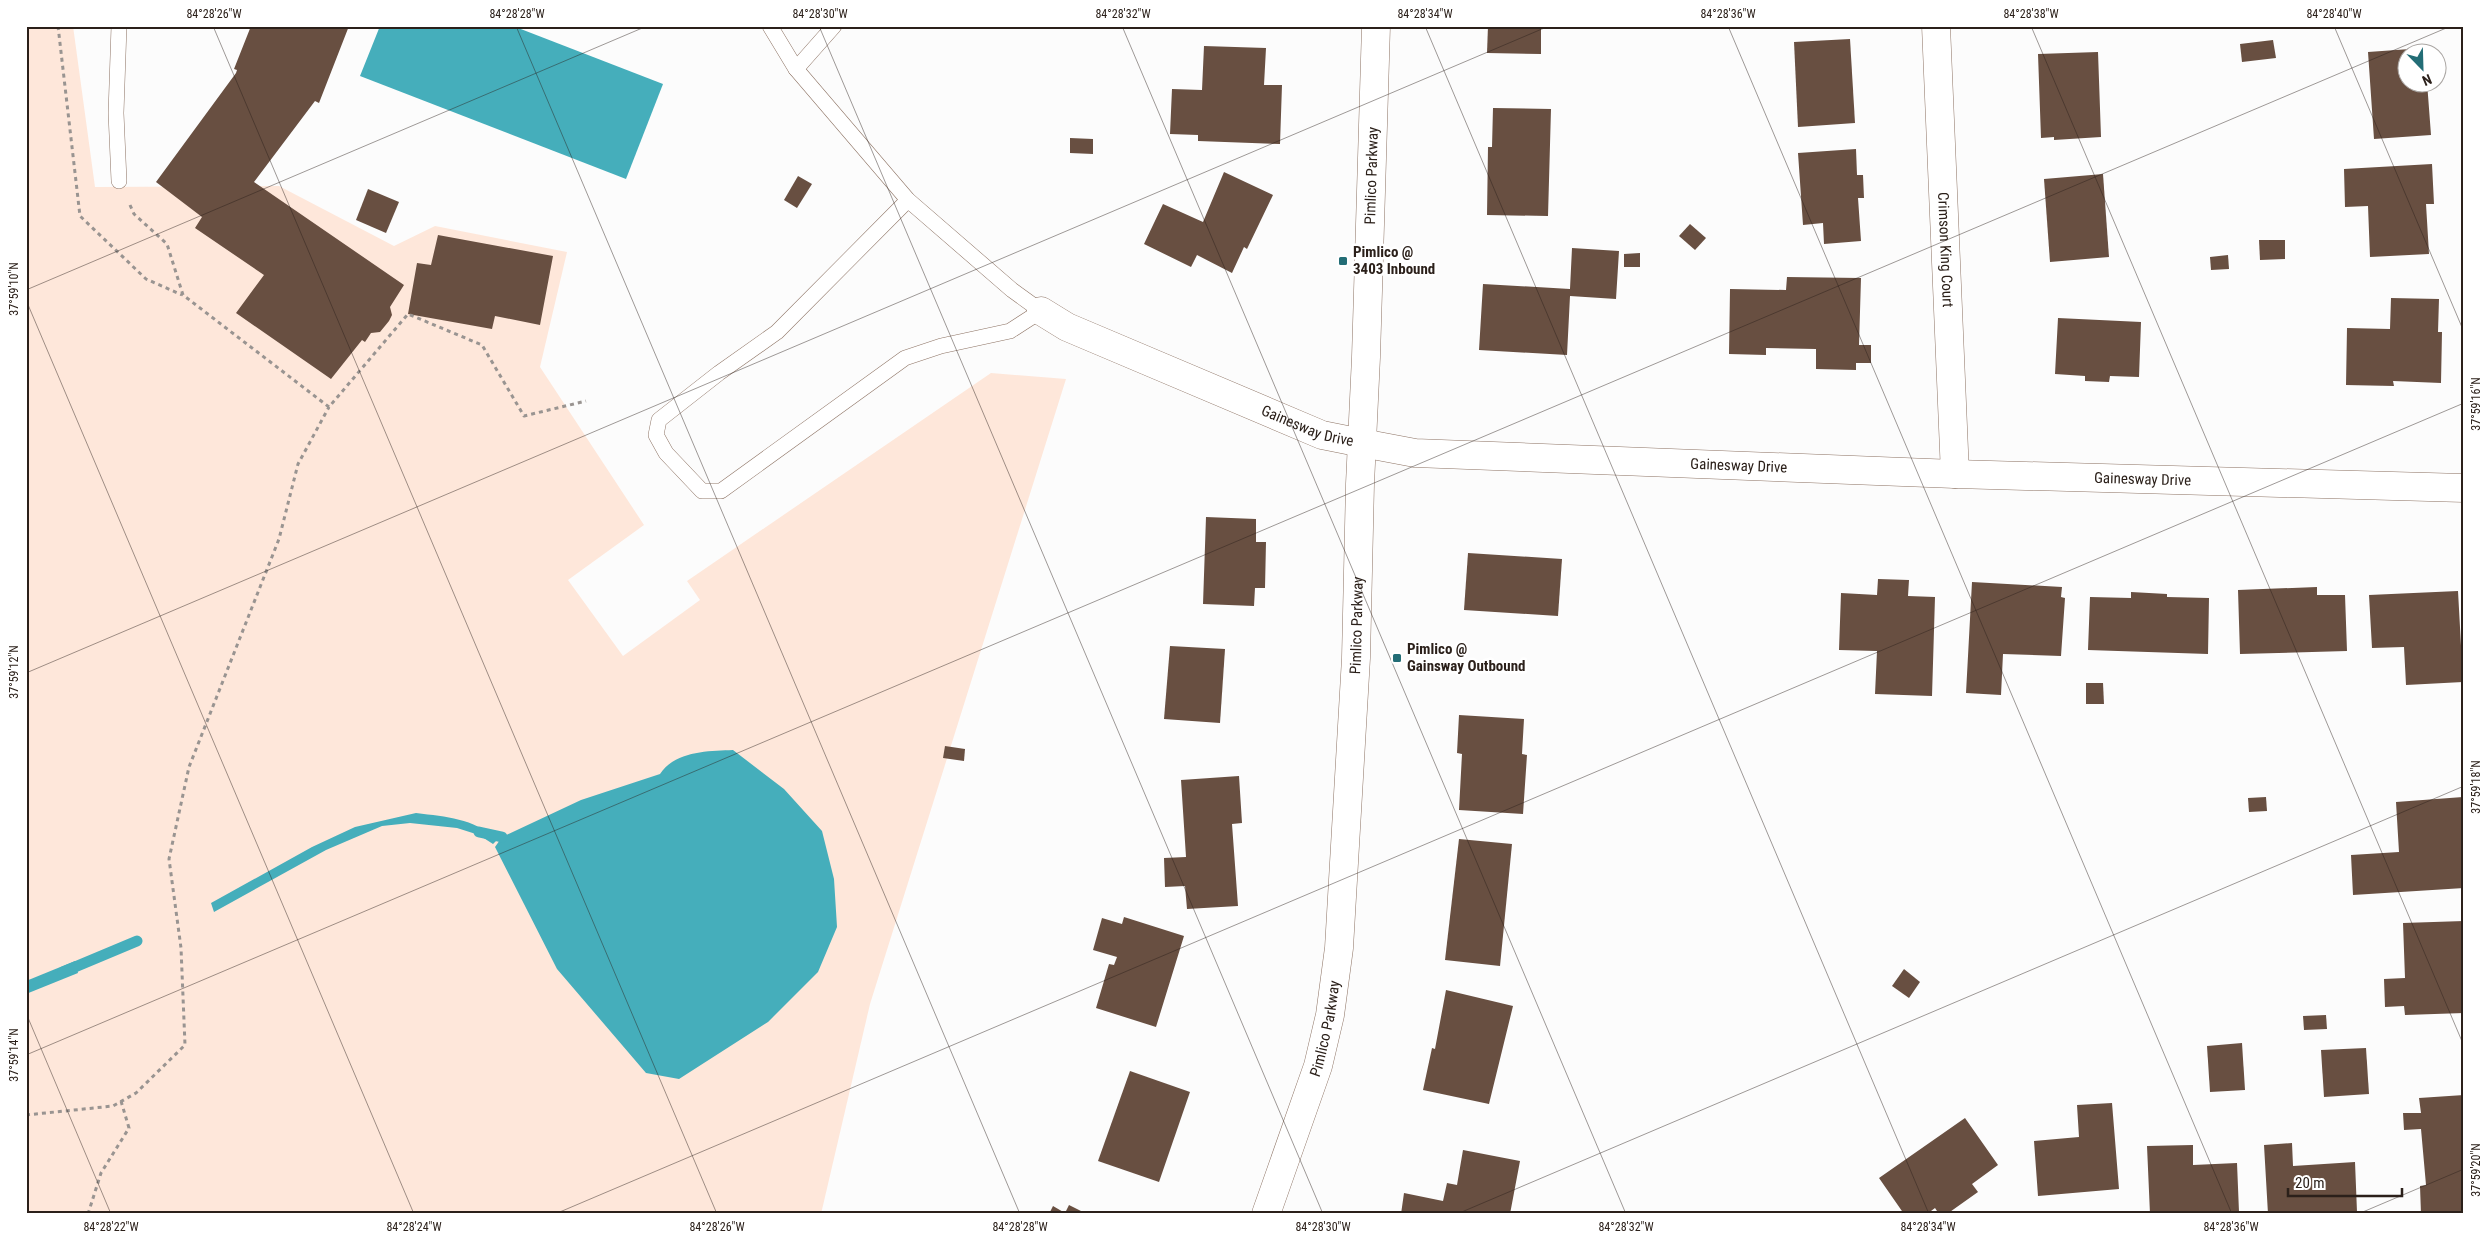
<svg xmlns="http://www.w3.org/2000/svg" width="2490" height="1240" font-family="'Roboto Condensed',sans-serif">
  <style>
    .green { fill: #fee7da }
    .water { fill: #45aebb }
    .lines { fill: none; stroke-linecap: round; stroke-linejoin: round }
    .stream { stroke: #45aebb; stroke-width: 11 }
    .building { fill: #684f41 }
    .service-casing { stroke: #8e7465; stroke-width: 16 }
    .minor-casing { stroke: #8e7465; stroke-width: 29 }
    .tertiary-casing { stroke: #8e7465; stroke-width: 29 }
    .path { stroke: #999491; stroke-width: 3; stroke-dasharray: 4 4; stroke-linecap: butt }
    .service { stroke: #fff; stroke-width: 15 }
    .minor { stroke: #fff; stroke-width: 28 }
    .tertiary { stroke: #fff; stroke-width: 28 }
    .ticks { fill: none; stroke: #2b201a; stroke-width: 1; stroke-opacity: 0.45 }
    .poi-dot { fill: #236d76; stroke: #fff; stroke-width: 2 }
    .labels { text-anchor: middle; stroke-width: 5; stroke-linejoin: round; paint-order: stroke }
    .street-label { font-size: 15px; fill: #2b201a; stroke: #fff }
    .poi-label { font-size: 15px; font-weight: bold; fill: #2b201a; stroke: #fff; text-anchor: start }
    .neatline { fill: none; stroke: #2b201a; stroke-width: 2 }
    .ticks-label { font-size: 12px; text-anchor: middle; fill: #2b201a }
  </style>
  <rect width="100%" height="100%" fill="#fcfcfc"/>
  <polygon class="green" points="26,26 73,26 95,187 279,186 394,246 435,226 567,252 540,367 644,525 568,580 623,656 700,600 687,581 991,373 1066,379 870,1004 821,1214 26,1214"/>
  <g class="water">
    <polygon points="380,26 513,26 663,84 626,179 360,76"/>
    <path d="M733 750 784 789 822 831 834 879 837 927 818 972 768 1022 679 1079 646 1073 557 969 495 847 502 837 581 800 660 774C675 751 708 751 733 750Z"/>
    <path d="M416 813C448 817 471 818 498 839L493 844 479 835 457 828 410 823 382 826 326 850 214 912 211 903 312 847 355 827Z"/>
    <polygon points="75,961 78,973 26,994 26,981"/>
  </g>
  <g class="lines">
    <g class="stream">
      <polyline points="479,832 502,837"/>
      <polyline points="63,972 137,941"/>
    </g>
  </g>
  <g class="building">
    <polygon points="251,26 349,26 319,103 315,101 254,182 404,285 390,307 392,315 389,321 380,332 371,333 365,342 362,340 331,379 236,313 264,275 195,228 202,217 156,182 236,73 237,70 234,69"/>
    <polygon points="1488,26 1541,26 1541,54 1487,53"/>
    <polygon points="1850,39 1855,123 1798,127 1794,42"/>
    <polygon points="2273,40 2276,58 2242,62 2240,44"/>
    <polygon points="1204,46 1266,48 1264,85 1282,85 1280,144 1198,141 1198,135 1170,134 1172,89 1202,90"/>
    <polygon points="2424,48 2425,52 2408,52 2408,82 2427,82 2431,135 2374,139 2368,52"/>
    <polygon points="2098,52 2101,137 2054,140 2054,137 2041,138 2038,54"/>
    <polygon points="1493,108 1551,109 1548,216 1487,215 1488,147 1492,147"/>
    <polygon points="1070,138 1093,139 1093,154 1070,153"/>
    <polygon points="1856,149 1857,175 1863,175 1864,198 1858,198 1861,241 1824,244 1823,223 1803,225 1798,153"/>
    <polygon points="2432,164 2434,204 2426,204 2429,254 2370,257 2368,206 2345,207 2344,169"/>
    <polygon points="1224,172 1273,195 1247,249 1244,247 1232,273 1197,255 1191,267 1144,244 1163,204 1203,222"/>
    <polygon points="2103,174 2109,257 2050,262 2044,179"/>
    <polygon points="798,176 812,184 797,208 784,200"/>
    <polygon points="368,189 399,202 386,233 356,220"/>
    <polygon points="1690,224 1706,238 1695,250 1679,236"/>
    <polygon points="438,235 553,256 540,325 495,316 492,329 408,314 417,263 431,265"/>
    <polygon points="2259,240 2285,240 2285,259 2260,260"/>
    <polygon points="1572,248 1619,251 1616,299 1570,296 1567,355 1479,350 1483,284 1570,289"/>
    <polygon points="1640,253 1640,267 1624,267 1624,254"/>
    <polygon points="2228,255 2229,269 2211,270 2210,257"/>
    <polygon points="1787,277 1861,278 1859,345 1871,345 1871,363 1856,363 1856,370 1816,369 1816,349 1766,348 1766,355 1729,354 1730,289 1786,290"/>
    <polygon points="2391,298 2439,299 2438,332 2442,332 2441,383 2393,381 2394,386 2346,385 2347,328 2390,329"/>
    <polygon points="2058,318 2141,322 2139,377 2110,376 2109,382 2085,381 2085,376 2055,374"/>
    <polygon points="1206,517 1256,519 1256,542 1266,542 1265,588 1255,588 1254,606 1203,604"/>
    <polygon points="1468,553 1562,559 1558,616 1464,610"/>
    <polygon points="1878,579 1909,580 1908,596 1935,597 1932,696 1875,694 1877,651 1839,650 1841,593 1877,595"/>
    <polygon points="1972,582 2062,587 2061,597 2065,598 2061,656 2003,654 2001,695 1966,693"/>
    <polygon points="2317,587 2317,595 2345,595 2347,651 2240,654 2238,590"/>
    <polygon points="2458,591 2463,682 2406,685 2404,647 2372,648 2369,595"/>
    <polygon points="2131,592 2167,594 2167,597 2209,598 2208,654 2088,650 2090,597 2131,598"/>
    <polygon points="1170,646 1225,649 1220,723 1164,719"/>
    <polygon points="2086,683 2103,683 2104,704 2086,704"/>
    <polygon points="1459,715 1524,719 1522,754 1527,755 1523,814 1459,810 1462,754 1457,753"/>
    <polygon points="945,746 965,749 964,761 943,758"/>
    <polygon points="1239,776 1242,823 1232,824 1238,906 1187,909 1185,886 1165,887 1164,858 1186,857 1181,780"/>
    <polygon points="2266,797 2267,811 2249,812 2248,798"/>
    <polygon points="2463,797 2464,888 2353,895 2351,855 2399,852 2396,802"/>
    <polygon points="1459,839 1512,844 1500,966 1445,960"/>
    <polygon points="1124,917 1184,936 1156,1027 1096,1008 1109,964 1114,965 1117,957 1093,950 1102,918 1122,924"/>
    <polygon points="2464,921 2464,1013 2405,1015 2404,1006 2385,1007 2384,979 2405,978 2403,923"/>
    <polygon points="1904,969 1920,982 1909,998 1892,986"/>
    <polygon points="1446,990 1513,1006 1489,1104 1423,1090 1432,1048 1435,1049"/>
    <polygon points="2326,1015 2327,1029 2304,1030 2303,1016"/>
    <polygon points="2242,1043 2245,1090 2210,1092 2207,1046"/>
    <polygon points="2366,1048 2369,1094 2324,1097 2321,1050"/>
    <polygon points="1130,1071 1190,1092 1159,1182 1098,1161"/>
    <polygon points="2464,1095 2464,1211 2421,1214 2420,1186 2426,1185 2421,1129 2404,1130 2403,1113 2421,1113 2419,1098"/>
    <polygon points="2112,1103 2119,1189 2038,1196 2034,1141 2079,1137 2077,1105"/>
    <polygon points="1965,1118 1998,1165 1972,1184 1978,1192 1947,1214 1939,1214 1935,1208 1927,1214 1904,1214 1879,1178"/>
    <polygon points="2292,1143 2293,1166 2355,1162 2357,1212 2268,1214 2264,1145"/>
    <polygon points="2193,1145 2193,1165 2237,1163 2239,1212 2150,1214 2147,1146"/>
    <polygon points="1463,1150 1520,1161 1510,1214 1401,1214 1404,1193 1443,1201 1447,1183 1457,1185"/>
    <polygon points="1069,1205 1087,1214 1049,1214 1053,1206 1065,1213"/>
  </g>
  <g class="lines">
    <g class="service-casing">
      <g id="service">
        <polyline points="770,26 796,69 908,200 1012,290 1041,311 1010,331 941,346 905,358 721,491 702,491 666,453 656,435 659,420 719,373 777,332 908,200"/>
        <polyline points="796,69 834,26"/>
        <polyline points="119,181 116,113 119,26"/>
      </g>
    </g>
    <g class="minor-casing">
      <g id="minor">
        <path id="s1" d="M1936 26 1955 474"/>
        <path id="s2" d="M1041 311 1067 327 1322 435 1362 443"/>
      </g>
    </g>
    <g class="tertiary-casing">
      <g id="tertiary">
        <path id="s3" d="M1362 443 1415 453 1955 474 2464 488"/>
        <path id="s4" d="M1266 1214 1318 1066 1330 1015 1339 948 1356 658 1360 484 1366 357 1376 26"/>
      </g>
    </g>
    <g class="path">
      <polyline points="58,26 80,216 146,279 182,295"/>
      <polyline points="130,205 134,214 167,244 183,295 329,407 408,314 482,345 524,416 586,401"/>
      <polyline points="26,1115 113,1106 136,1093 185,1045 181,948 169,859 189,767 279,539 298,464 329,407"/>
      <polyline points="88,1214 101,1173 129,1128 121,1101"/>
    </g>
    <use href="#service" class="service"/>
    <use href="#minor" class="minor"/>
    <use href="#tertiary" class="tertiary"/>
  </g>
  <path class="ticks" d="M213 26 717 1214M516 26 1020 1214M819 26 1323 1214M1122 26 1626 1214M1425 26 1929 1214M1728 26 2232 1214M2031 26 2464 1046M2334 26 2464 332M26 290 647 26M26 300 414 1214M26 673 1549 26M26 1013 111 1214M26 1055 2451 26M555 1214 2464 403M1457 1214 2464 786M2358 1214 2464 1169"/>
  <g class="poi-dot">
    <rect x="1338" y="256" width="10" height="10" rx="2.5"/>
    <rect x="1392" y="653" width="10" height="10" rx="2.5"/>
  </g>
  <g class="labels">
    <g class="street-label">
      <text dy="5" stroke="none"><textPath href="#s4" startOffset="1050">Pimlico Parkway</textPath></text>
      <text dy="5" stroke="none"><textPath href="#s1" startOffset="224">Crimson King Court</textPath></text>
      <text dy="5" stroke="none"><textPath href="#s2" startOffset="291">Gainesway Drive</textPath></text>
      <text dy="5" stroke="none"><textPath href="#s3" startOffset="378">Gainesway Drive</textPath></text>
      <text dy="5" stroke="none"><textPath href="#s3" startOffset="782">Gainesway Drive</textPath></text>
      <text dy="5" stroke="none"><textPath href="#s4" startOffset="600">Pimlico Parkway</textPath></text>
      <text dy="5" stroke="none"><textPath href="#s4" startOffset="195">Pimlico Parkway</textPath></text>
    </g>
    <g class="poi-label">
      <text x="1353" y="257">Pimlico @<tspan x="1353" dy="17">3403 Inbound</tspan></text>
      <text x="1407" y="654">Pimlico @<tspan x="1407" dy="17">Gainsway Outbound</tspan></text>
    </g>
  </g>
  <rect width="2490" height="1240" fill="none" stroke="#ffffff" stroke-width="55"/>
  <g transform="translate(2422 68) rotate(157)"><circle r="24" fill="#ffffff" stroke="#aaa6a3"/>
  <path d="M0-4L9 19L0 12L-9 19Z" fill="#236d76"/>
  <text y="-8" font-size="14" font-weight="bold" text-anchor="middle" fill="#2b201a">N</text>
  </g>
  <path d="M2288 1188v8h114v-8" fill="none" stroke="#2b201a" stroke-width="2.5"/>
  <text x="2295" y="1188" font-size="15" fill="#2b201a" stroke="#ffffff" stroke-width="4" paint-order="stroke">20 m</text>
  <rect x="28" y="28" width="2434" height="1184" class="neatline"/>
  <g class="ticks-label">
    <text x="214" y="18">84°28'26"W</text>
    <text x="517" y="18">84°28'28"W</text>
    <text x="820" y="18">84°28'30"W</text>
    <text x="1123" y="18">84°28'32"W</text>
    <text x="1425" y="18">84°28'34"W</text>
    <text x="1728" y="18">84°28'36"W</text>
    <text x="2031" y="18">84°28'38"W</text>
    <text x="2334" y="18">84°28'40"W</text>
    <text transform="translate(14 289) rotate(-90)" y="4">37°59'10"N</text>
    <text transform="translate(2476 404) rotate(-90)" y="4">37°59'16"N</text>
    <text transform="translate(14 672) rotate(-90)" y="4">37°59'12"N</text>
    <text transform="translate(2476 787) rotate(-90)" y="4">37°59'18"N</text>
    <text transform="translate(14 1055) rotate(-90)" y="4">37°59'14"N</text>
    <text transform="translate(2476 1170) rotate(-90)" y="4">37°59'20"N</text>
    <text x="111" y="1231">84°28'22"W</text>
    <text x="414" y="1231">84°28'24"W</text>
    <text x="717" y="1231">84°28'26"W</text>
    <text x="1020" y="1231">84°28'28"W</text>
    <text x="1323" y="1231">84°28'30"W</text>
    <text x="1626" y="1231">84°28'32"W</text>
    <text x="1928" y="1231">84°28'34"W</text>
    <text x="2231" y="1231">84°28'36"W</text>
  </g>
</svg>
